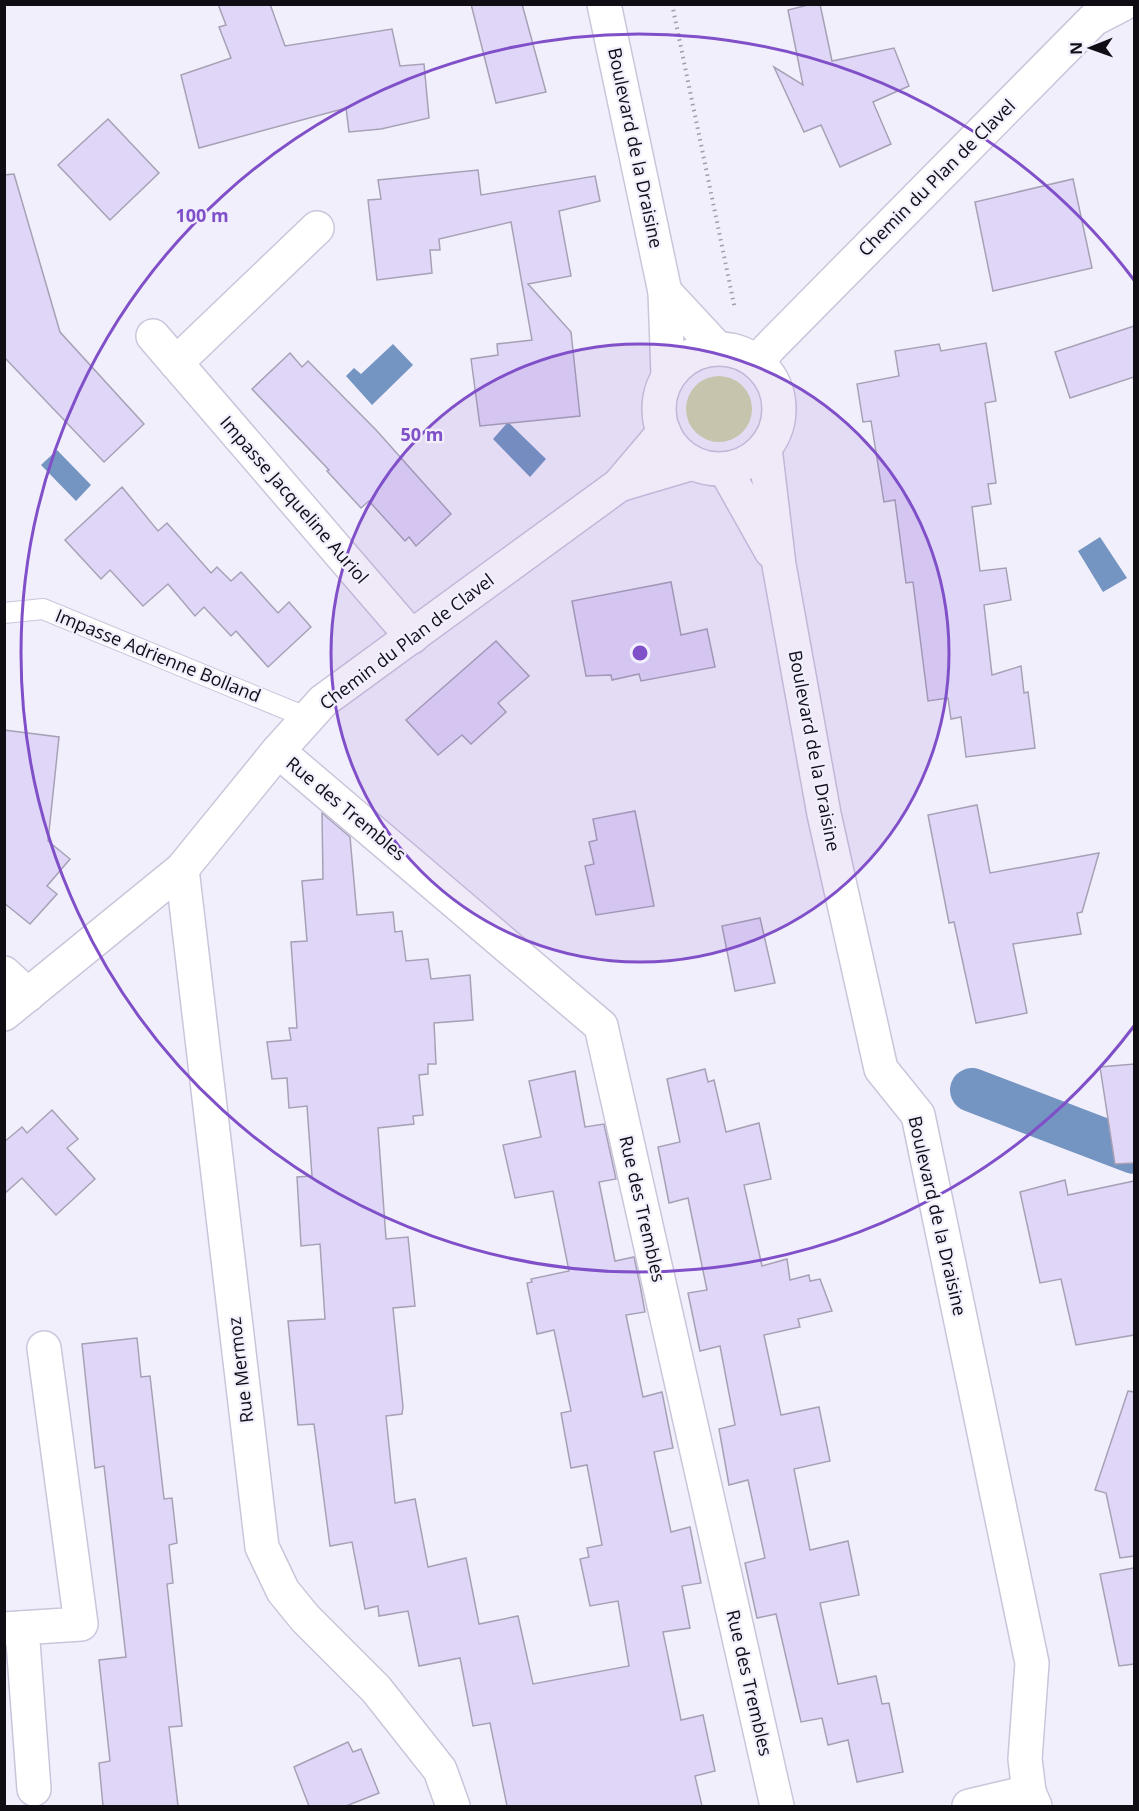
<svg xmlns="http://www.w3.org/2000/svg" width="1139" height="1811" font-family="'Open Sans',sans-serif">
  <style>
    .green { fill: #d0d4a9 }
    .water { fill: #7494c1 }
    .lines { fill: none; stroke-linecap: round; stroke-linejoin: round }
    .canal { stroke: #7494c1; stroke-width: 44 }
    .building { fill: #e0d7f8; stroke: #a7a1b6; stroke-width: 1.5 }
    .service-casing { stroke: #cbc5db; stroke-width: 22 }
    .minor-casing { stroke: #cbc5db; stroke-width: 36 }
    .tertiary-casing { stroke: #cbc5db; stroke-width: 36 }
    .path { stroke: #a19ea9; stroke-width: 4; stroke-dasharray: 1.5 4.5; stroke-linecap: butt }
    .service { stroke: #fff; stroke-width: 20 }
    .minor { stroke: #fff; stroke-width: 33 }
    .tertiary { stroke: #fff; stroke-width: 33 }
    .ring { fill: none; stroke: #8050c9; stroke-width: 3 }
    .labels { text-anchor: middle; stroke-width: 4.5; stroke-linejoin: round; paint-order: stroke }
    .street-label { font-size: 18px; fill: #100d15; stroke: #f2effc }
    .centre { fill: #8050c9; stroke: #f2effc; stroke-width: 3 }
    .ring-label { font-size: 18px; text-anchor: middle; font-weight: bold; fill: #8050c9; stroke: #f2effc; stroke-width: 4.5; stroke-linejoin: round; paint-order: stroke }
  </style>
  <rect width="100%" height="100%" fill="#f2effc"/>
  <circle class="green" cx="719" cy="409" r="33"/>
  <g class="water">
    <polygon points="393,344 413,365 372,405 346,376 354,368 361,374"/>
    <polygon points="508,422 546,459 530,477 493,439"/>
    <polygon points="57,450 91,485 76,501 41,465"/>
    <polygon points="1100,537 1127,578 1103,592 1078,551"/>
  </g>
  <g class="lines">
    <polyline class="canal" points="972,1090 1134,1152"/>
  </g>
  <g class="building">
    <polygon points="218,4 270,4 285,46 392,29 400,66 424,64 429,118 381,129 349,132 346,108 199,148 181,75 231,58 219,27 226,25"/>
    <polygon points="471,4 522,4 546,92 496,103"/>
    <polygon points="812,4 820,4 832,61 894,48 909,86 873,102 891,144 840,167 821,125 804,132 774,67 803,85 788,10"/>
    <polygon points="108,119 159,173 110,220 58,165"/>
    <polygon points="478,170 481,195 595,176 600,201 559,211 571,276 528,284 571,332 580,416 480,426 471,359 498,355 497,344 532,340 511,222 439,239 440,250 430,250 432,273 377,280 368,200 381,199 378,180"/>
    <polygon points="14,174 60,332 144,424 104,462 4,357 4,175"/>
    <polygon points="1073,179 1092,268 993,291 975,202"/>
    <polygon points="1134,326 1134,377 1070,398 1055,352"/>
    <polygon points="986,343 996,401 985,403 996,483 988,484 991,504 972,507 980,571 1006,568 1011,600 984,605 992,675 1021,666 1024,693 1028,692 1035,748 966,757 961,717 951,719 948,698 928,701 913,582 906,583 895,500 884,502 871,421 863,422 857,384 899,376 895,351 939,344 941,351"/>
    <polygon points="290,353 302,367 308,361 377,431 451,514 416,546 409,537 405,541 369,501 361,508 327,471 329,470 252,389"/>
    <polygon points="122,487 158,531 167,523 211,573 217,567 231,581 241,572 278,613 289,602 311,627 268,667 236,631 231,636 204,607 195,616 168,584 143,606 110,570 101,579 65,540"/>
    <polygon points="671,582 681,635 707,629 715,667 641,681 639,674 612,680 611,675 586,676 572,601"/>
    <polygon points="496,641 529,676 498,703 506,712 471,744 462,735 438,755 406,720"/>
    <polygon points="4,730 59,737 48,841 70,859 47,886 57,894 30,924 4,903"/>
    <polygon points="977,805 990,873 1099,853 1082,912 1077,913 1081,934 1013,944 1027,1013 976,1023 954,922 949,923 928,815"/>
    <polygon points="635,811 654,906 596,915 585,866 594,864 589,842 597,840 593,819"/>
    <polygon points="322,813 350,837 357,915 393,912 395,932 402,931 406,961 428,959 431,979 470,975 473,1020 434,1023 436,1064 428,1064 428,1074 419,1075 423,1115 413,1116 414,1124 378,1128 386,1239 408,1237 415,1306 393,1308 403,1407 402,1414 386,1416 395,1503 415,1499 428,1567 466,1558 479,1624 518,1616 533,1684 629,1666 618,1601 590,1606 580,1559 589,1557 587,1548 602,1545 587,1465 571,1468 561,1413 571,1411 554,1330 537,1334 527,1283 532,1282 531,1279 569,1271 553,1191 515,1198 503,1145 541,1137 529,1081 575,1071 585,1127 604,1124 616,1179 599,1182 615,1261 634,1257 640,1285 645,1312 626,1315 643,1397 662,1392 673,1448 654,1452 671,1532 690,1527 701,1583 682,1586 690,1628 663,1632 681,1720 703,1715 715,1771 695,1776 702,1806 507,1806 490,1723 473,1726 460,1658 419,1666 408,1611 379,1616 378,1606 365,1609 352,1542 330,1546 314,1424 298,1425 288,1321 325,1319 320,1244 301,1246 297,1177 312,1176 307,1106 289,1108 287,1078 272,1079 267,1042 291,1040 289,1028 297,1028 291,942 307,941 302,881 323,879"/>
    <polygon points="760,918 775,983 735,991 722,926"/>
    <polygon points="1134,1064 1134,1163 1115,1164 1100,1067"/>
    <polygon points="705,1069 708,1082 714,1080 726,1132 759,1123 771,1179 744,1185 762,1266 787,1259 790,1280 809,1275 810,1281 820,1279 832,1311 798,1319 800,1327 764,1335 781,1415 819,1407 830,1461 794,1469 810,1550 848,1541 859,1595 820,1603 838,1684 876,1676 882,1704 889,1703 903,1772 857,1782 848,1740 828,1745 822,1718 801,1722 776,1614 757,1618 745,1563 765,1558 748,1480 729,1485 719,1429 735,1425 720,1346 700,1351 688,1293 707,1290 688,1198 669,1203 658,1147 680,1142 667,1079"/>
    <polygon points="52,1110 78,1139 67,1148 95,1179 56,1215 22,1178 4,1194 4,1142 22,1127 27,1133"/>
    <polygon points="1065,1180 1068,1195 1134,1181 1134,1335 1076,1345 1061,1279 1040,1283 1020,1192"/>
    <polygon points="137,1338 141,1377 150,1376 164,1499 172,1498 177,1543 169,1545 173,1583 167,1584 182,1726 169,1727 178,1806 103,1806 99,1763 110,1761 99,1660 126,1657 104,1466 95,1468 82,1344"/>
    <polygon points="1128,1391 1134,1392 1134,1556 1120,1558 1106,1493 1095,1490"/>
    <polygon points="1134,1568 1134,1664 1119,1666 1100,1574"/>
    <polygon points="348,1742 353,1752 361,1749 379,1793 346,1806 309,1806 294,1767"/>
  </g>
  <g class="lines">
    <g class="service-casing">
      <polyline id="service" points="4,613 43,609 308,718"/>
    </g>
    <g class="minor-casing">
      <g id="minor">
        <polyline points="153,336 412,637"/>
        <polyline points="758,362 769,348 1094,19 1123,4"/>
        <polyline points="176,363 317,228"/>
        <polyline points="619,485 693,463"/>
        <polyline points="278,751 601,1026 777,1806"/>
        <polyline points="182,869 262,1547 283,1591 305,1618 376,1689 440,1770 453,1806"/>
        <polyline points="4,973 28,995"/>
        <polyline points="4,1014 182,869 278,751 323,701 619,485 664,432"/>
        <polyline points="22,1628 34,1789"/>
        <polyline points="4,1629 81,1624 44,1348"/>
        <polyline points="969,1806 1029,1792"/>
      </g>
    </g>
    <g class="tertiary-casing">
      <g id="tertiary">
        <polyline points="604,4 665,292 668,375"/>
        <polyline points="665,292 717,348"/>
        <circle cx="719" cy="409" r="60"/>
        <polyline points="765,448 779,565 824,814 881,1069 918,1115 1032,1663 1025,1759 1029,1792 1035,1806"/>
        <polyline points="725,469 771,551"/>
      </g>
    </g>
    <polyline class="path" points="672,4 735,309"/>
    <use href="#service" class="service"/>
    <use href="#minor" class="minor"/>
    <use href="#tertiary" class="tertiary"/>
  </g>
  <circle cx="640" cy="653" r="309" fill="#8050c9" fill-opacity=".12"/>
  <g class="ring">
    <circle cx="640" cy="653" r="309"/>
    <path d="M1134 1026A619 619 0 1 1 1134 280"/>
  </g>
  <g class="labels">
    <g class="street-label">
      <text transform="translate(635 148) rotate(78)" y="6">Boulevard de la Draisine</text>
      <text transform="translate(937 178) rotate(-45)" y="6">Chemin du Plan de Clavel</text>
      <text transform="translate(294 500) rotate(49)" y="6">Impasse Jacqueline Auriol</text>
      <text transform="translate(407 642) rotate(-37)" y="6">Chemin du Plan de Clavel</text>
      <text transform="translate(158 656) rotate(22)" y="6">Impasse Adrienne Bolland</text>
      <text transform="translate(814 751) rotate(79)" y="6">Boulevard de la Draisine</text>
      <text transform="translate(346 809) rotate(40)" y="6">Rue des Trembles</text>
      <text transform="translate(642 1209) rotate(77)" y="6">Rue des Trembles</text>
      <text transform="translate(937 1216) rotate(77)" y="6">Boulevard de la Draisine</text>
      <text transform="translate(241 1370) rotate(-97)" y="6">Rue Mermoz</text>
      <text transform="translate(749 1683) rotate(77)" y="6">Rue des Trembles</text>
    </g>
  </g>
  <circle cx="640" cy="653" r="9" class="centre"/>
  <g class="ring-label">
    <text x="202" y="222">100 m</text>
    <text x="422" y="441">50 m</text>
  </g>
  <rect width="1139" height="1811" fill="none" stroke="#100d15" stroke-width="12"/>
  <g transform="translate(1091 48) rotate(269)" stroke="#f2effc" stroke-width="4.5" paint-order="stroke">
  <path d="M0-4.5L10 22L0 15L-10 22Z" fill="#100d15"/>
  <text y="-9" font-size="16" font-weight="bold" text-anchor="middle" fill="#100d15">N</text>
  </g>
</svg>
